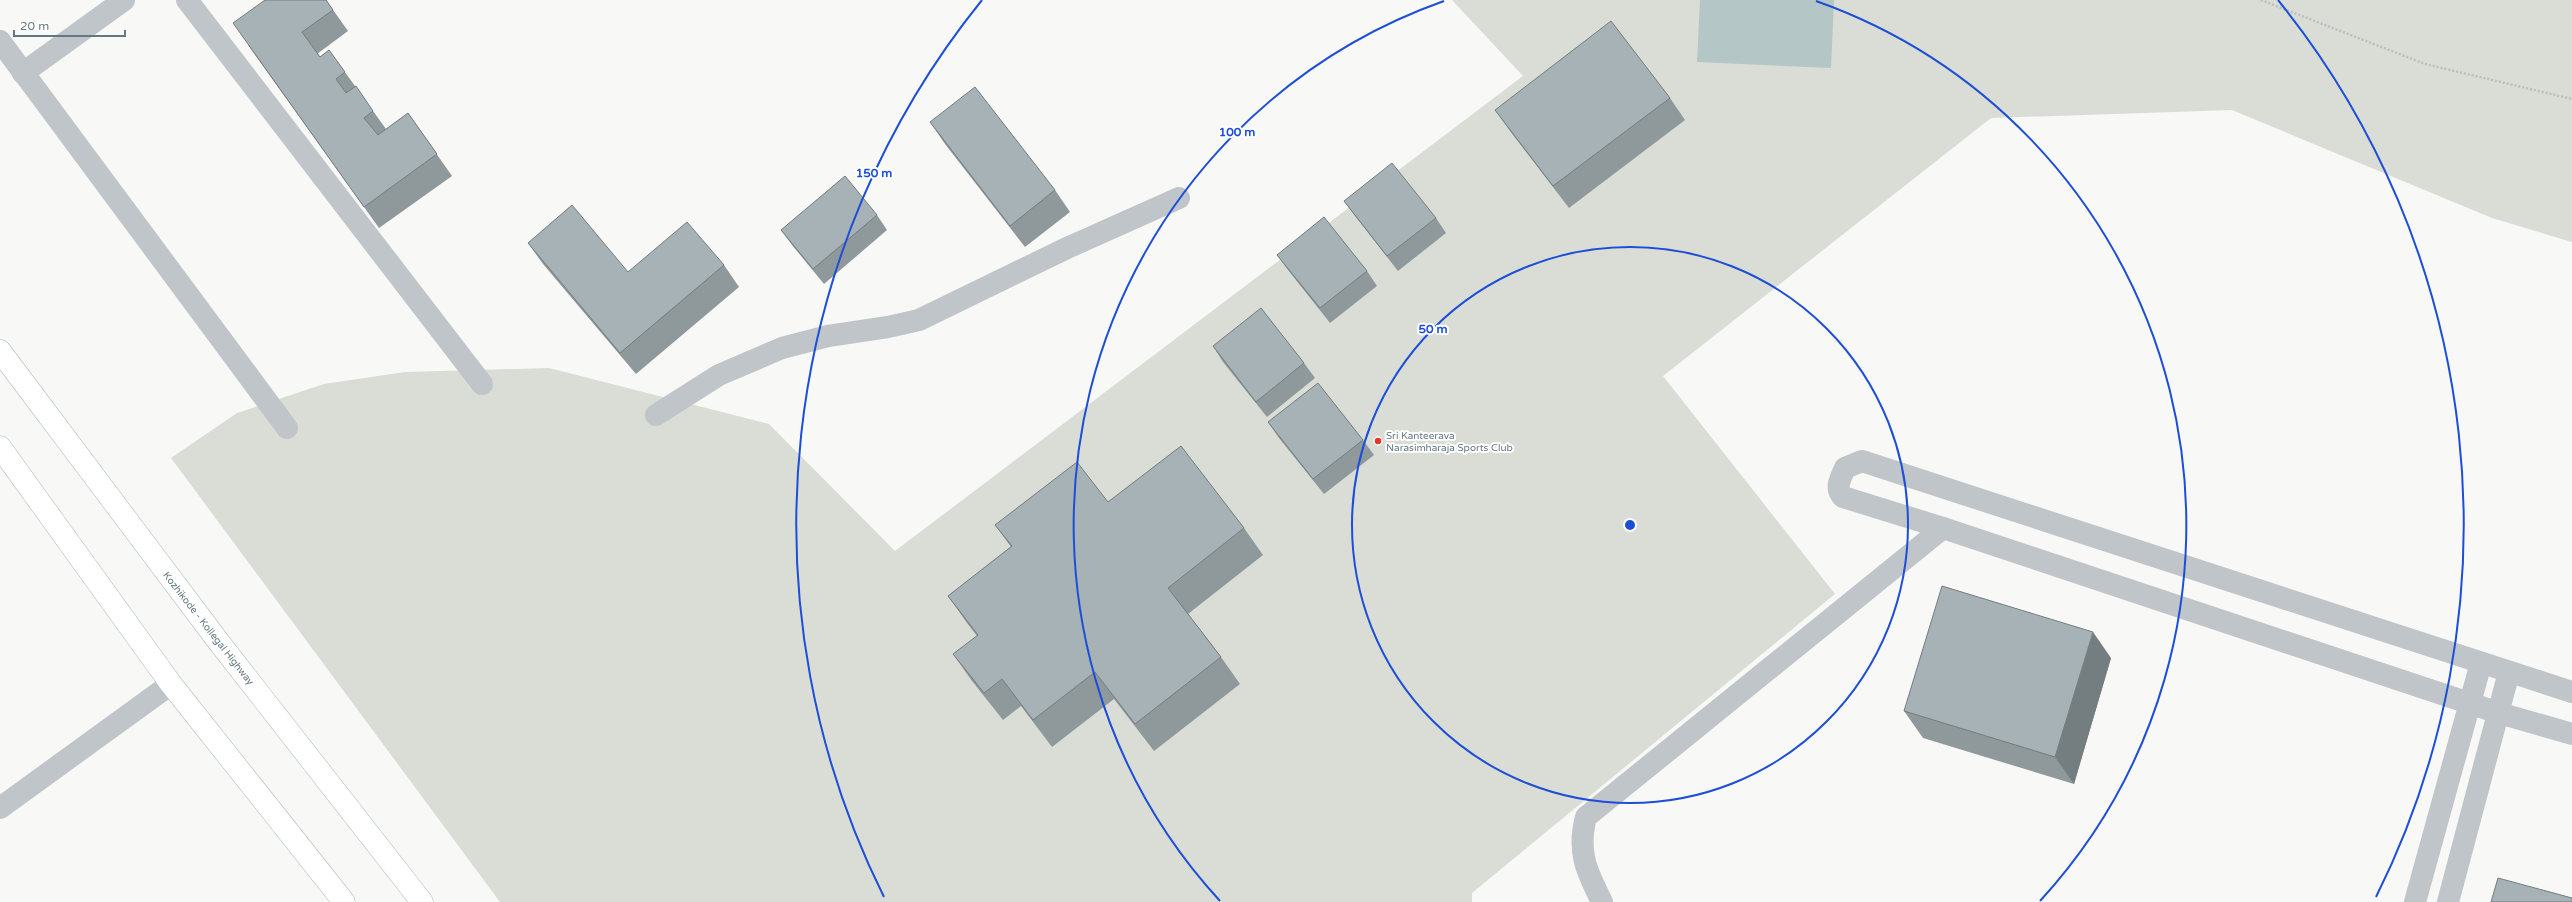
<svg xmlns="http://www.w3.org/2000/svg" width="2572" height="902" font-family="'Varela Round',sans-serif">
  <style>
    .green { fill: #d9ddd5 }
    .water { fill: #b5c6c7 }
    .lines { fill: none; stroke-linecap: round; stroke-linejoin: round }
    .major-casing { stroke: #b0b8bb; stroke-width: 23 }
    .path { stroke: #b9bec0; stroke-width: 2.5; stroke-dasharray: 2 2; stroke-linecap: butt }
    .minor { stroke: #bfc5c8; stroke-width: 22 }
    .major { stroke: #fff; stroke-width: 22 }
    .wall { fill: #8f999c }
    .shaded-wall { fill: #747d7f }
    .building { fill: #a6b2b5; stroke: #747d7f }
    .ring { fill: none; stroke: #1d4ed8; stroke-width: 2 }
    .poi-dot { fill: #e73527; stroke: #fff; stroke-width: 1.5 }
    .labels { text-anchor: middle; stroke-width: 4; stroke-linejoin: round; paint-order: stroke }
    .poi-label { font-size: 10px; fill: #637981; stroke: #fff; text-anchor: start }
    .street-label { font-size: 10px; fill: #637981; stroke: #fff }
    .centre { fill: #1d4ed8; stroke: #fff; stroke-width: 2 }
    .ring-label { font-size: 12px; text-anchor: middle; font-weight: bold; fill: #1d4ed8; stroke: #fff; stroke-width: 4; stroke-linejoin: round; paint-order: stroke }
  </style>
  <rect width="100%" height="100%" fill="#f8f8f6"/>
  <polygon class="green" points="1452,0 2572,0 2572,242 2492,218 2232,110 1991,118 1663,376 1835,594 1472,893 1472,902 500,902 171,458 237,413 324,384 405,372 549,368 769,424 895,551 1523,76"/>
  <polygon class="water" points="1700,0 1834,0 1831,68 1697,62"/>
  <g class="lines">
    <g class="major-casing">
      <g id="major">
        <polyline points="0,351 218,641 422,902"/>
        <polyline points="0,447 171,684 344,902"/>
      </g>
    </g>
    <polyline class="path" points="2261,0 2425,64 2572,99"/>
    <g class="minor">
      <polyline points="187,0 482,384"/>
      <polyline points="0,41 287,428"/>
      <polyline points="23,73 124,0"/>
      <polyline points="656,415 719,375 782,348 828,336 888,327 919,320 1067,248 1179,198"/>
      <path d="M2572 692 1862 461 1845 468C1841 478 1834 488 1843 497L1943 528 2499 713 2572 734"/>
      <polyline points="0,808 171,684"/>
      <path d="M1602 902C1586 870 1577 852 1586 817L1943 528"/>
      <polyline points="2415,902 2481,663"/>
      <polyline points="2448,902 2509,672"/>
    </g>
    <use href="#major" class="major"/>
  </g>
  <g class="wall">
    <polygon points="326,0 348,31 317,54 320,57 329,50 386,129 408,113 452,176 379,228 248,45"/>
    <polygon points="1670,98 1685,120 1569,208 1510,131 1495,110"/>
    <polygon points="930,122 1055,190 1070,212 1025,247 945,144"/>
    <polygon points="1344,201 1436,218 1446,233 1398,271 1355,216"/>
    <polygon points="877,215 887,230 824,284 792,245 781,230"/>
    <polygon points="528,243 628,272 724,265 739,287 636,374 543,264"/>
    <polygon points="1277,255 1367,271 1377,286 1330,323 1288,270"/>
    <polygon points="1213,346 1304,363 1315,378 1267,417 1223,362"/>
    <polygon points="1268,422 1363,440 1374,455 1324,494 1279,438"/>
    <polygon points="1108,502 1244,528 1263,555 1188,614 1221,657 1240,684 1154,751 1114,699 1052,747 1021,706 1003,720 972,681 953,654 977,636 967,623 948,596 1011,547 995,525"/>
    <polygon points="2111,658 2074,784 1923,738 1904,711"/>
  </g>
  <polygon class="shaded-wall" points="2093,632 2111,658 2074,784 2055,757"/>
  <g class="building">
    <polygon points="265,0 326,0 333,10 302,32 320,57 329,50 345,72 336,79 346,93 356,86 373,111 364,118 378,135 408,113 437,154 364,207 233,23"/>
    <polygon points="1611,21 1670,98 1553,186 1495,110"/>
    <polygon points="975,87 1055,190 1010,226 930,122"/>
    <polygon points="1392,163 1436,218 1387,256 1344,201"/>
    <polygon points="845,176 877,215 813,269 781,230"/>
    <polygon points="572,205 628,272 687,222 724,265 620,353 528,243"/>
    <polygon points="1324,217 1367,271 1320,308 1277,255"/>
    <polygon points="1261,308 1304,363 1256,402 1213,346"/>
    <polygon points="1318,383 1363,440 1313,479 1268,422"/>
    <polygon points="1181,446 1244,528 1168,588 1221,657 1135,724 1095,672 1033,720 1002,679 984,693 953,654 978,635 948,596 1012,546 995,525 1077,462 1108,502"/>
    <polygon points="1942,586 2093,632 2055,757 1904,711"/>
    <polygon points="2498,878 2572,898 2572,902 2491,902"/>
  </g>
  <g class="ring">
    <circle cx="1630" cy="525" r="278"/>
    <path d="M1220 901A556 556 0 0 1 1444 1M1816 1A556 556 0 0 1 2040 901"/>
    <path d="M884 897A834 834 0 0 1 982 0M2278 0A834 834 0 0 1 2376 897"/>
  </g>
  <circle class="poi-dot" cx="1378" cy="441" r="4"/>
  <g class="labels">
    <g class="poi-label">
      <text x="1386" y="439">Sri Kanteerava<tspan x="1386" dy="12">Narasimharaja Sports Club</tspan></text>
    </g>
    <g class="street-label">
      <text transform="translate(209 628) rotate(52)" y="4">Kozhikode - Kollegal Highway</text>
    </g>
  </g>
  <circle cx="1630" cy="525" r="6" class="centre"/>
  <g class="ring-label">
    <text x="1237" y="136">100 m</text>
    <text x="874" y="177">150 m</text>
    <text x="1433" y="333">50 m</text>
  </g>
  <path d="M14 30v6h111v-6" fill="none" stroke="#637981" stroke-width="2"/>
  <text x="20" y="30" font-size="12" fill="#637981" stroke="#ffffff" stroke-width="3" paint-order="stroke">20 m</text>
</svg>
